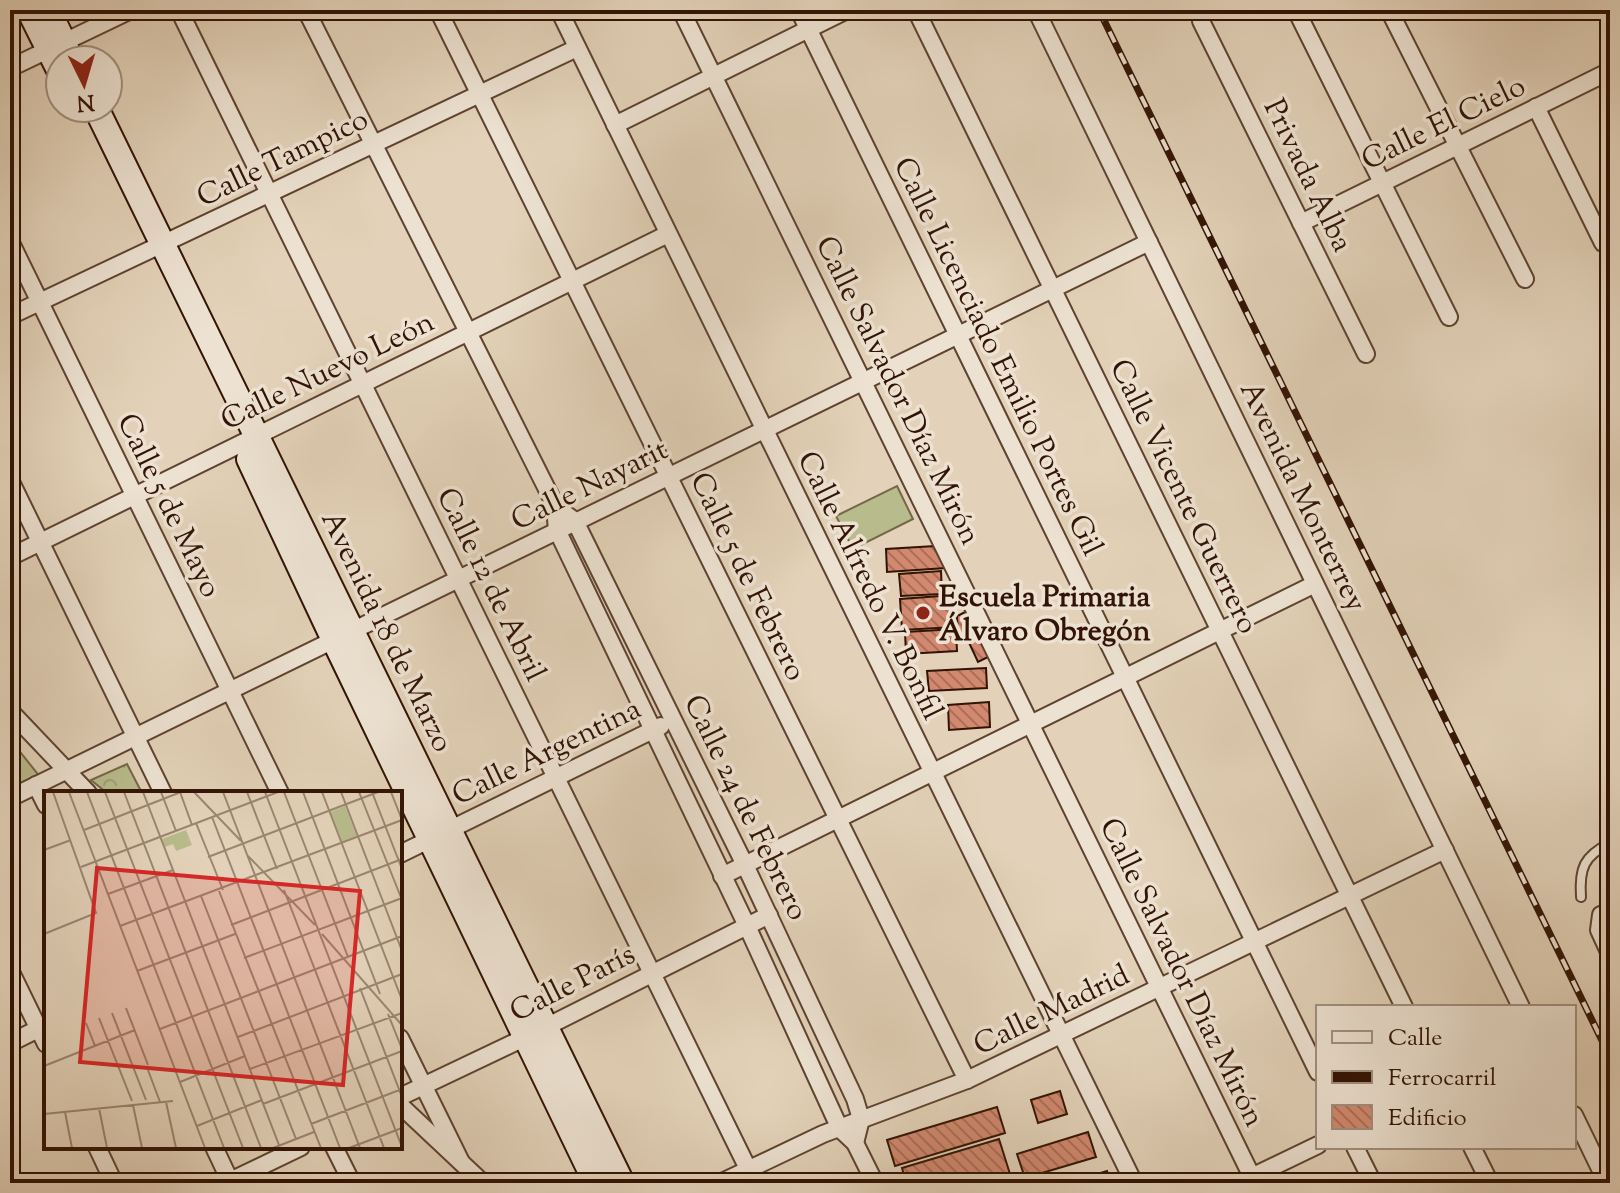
<svg xmlns="http://www.w3.org/2000/svg" width="1620" height="1193" font-family="'Sorts Mill Goudy',serif">
  <style>
    .forest { fill: url(#forest-crowns); stroke: #756748; stroke-width: 2 }
    .pitch { fill: #b8bb8c; stroke: #756748; stroke-width: 2 }
    .building { fill: url(#building-back-hatch); stroke: #321304; stroke-width: 2 }
    .lines { fill: none; stroke-linecap: round; stroke-linejoin: round }
    .lane-casing { stroke: #5e4331; stroke-width: 12 }
    .street-casing { stroke: #5e4331; stroke-width: 20 }
    .secondary-casing { stroke: #321304; stroke-width: 28 }
    .lane { stroke: #ede2d2; stroke-width: 8 }
    .street { stroke: #ede2d2; stroke-width: 16 }
    .secondary { stroke: #ede2d2; stroke-width: 24 }
    .rail-casing { stroke: #321304; stroke-width: 7 }
    .rail { stroke: #ede2d2; stroke-width: 4; stroke-dasharray: 12; stroke-linecap: butt }
    .poi-dot { fill: #8f2418; stroke: #ede2d2; stroke-width: 3 }
    .labels { text-anchor: middle; stroke-width: 7; stroke-linejoin: round; paint-order: stroke }
    .street-label { font-size: 30px; fill: #321304; stroke: #ede2d2 }
    .poi-label { font-size: 30px; font-weight: bold; fill: #321304; stroke: #ede2d2; text-anchor: start }
    .inset-road { fill: none; stroke: #9c8671; stroke-width: 2 }
    .view { fill: #d62828; fill-opacity: 0.15; stroke: #d62828; stroke-width: 4 }
    .inset-edge { fill: none; stroke: #321304; stroke-width: 4 }
  </style>
  <defs>
    <pattern id="forest-crowns" width="20" height="18" patternUnits="userSpaceOnUse" patternTransform="scale(2)"><rect width="20" height="18" fill="#b8bb8c"/><path d="M2 6a3 3 0 1 1 6 0M12 15a3 3 0 1 1 6 0" fill="none" stroke="#9fa077"/></pattern>
    <pattern id="building-back-hatch" width="6" height="6" patternUnits="userSpaceOnUse" patternTransform="scale(2)"><rect width="6" height="6" fill="#d2896f"/><path d="M-1 5l2 2M0 0l6 6M5-1l2 2" fill="none" stroke="#ab6f59"/></pattern>
  </defs>
  <rect width="100%" height="100%" fill="#e3d2b9"/>
  <filter id="stains"><feTurbulence type="fractalNoise" baseFrequency=".0025" numOctaves="4"/><feColorMatrix values="0 0 0 0 .2 0 0 0 0 .09 0 0 0 0 .02 0 0 0 .5 -.17"/></filter>
  <radialGradient id="worn" r=".72"><stop offset=".6" stop-color="#630" stop-opacity="0"/><stop offset="1" stop-color="#630" stop-opacity=".3"/></radialGradient>
  <g class="forest">
    <polygon points="10,739 40,777 10,792"/>
    <polygon points="127,764 142,793 107,793 91,780"/>
  </g>
  <polygon class="pitch" points="897,486 913,519 853,549 836,516"/>
  <g class="building">
    <polygon points="935,546 946,568 887,572 886,549"/>
    <polygon points="941,571 942,594 901,596 899,574"/>
    <polygon points="954,595 956,627 902,630 900,599"/>
    <polygon points="967,611 990,656 978,662 965,634 958,638 957,616"/>
    <polygon points="956,629 957,651 906,654 905,632"/>
    <polygon points="986,668 987,688 929,691 927,671"/>
    <polygon points="989,702 990,727 949,730 948,705"/>
    <polygon points="1060,1091 1067,1114 1038,1123 1031,1100"/>
    <polygon points="997,1107 1005,1133 895,1166 887,1140"/>
    <polygon points="1088,1132 1096,1157 1025,1178 1017,1154"/>
    <polygon points="999,1139 1010,1174 981,1183 906,1183 902,1168"/>
    <polygon points="1107,1171 1111,1183 1068,1183"/>
  </g>
  <g class="lines">
    <g class="lane-casing">
      <path id="lane" d="M1581 897C1579 868 1584 856 1610 843"/>
    </g>
    <g class="street-casing">
      <g id="street">
        <polyline points="179,10 755,1183"/>
        <polyline points="306,10 556,507 575,521 745,865 855,1099 861,1119 855,1143"/>
        <polyline points="438,10 967,1080"/>
        <polyline points="559,10 1134,1183"/>
        <polyline points="681,10 1255,1183"/>
        <polyline points="799,10 1318,1072"/>
        <polyline points="916,10 1404,1007"/>
        <polyline points="1036,10 1521,1007"/>
        <polyline points="1296,10 1449,317"/>
        <polyline points="1389,10 1525,279"/>
        <polyline points="1201,21 1366,354"/>
        <polyline points="10,68 131,10"/>
        <polyline points="1536,107 1603,243"/>
        <polyline points="615,125 847,10"/>
        <polyline points="1301,223 1610,71"/>
        <polyline points="10,241 280,793"/>
        <polyline points="10,316 577,48"/>
        <polyline points="10,480 163,793"/>
        <polyline points="556,519 557,530 747,926 840,1129 855,1143 875,1183"/>
        <polyline points="10,557 668,234"/>
        <polyline points="10,711 88,793"/>
        <polyline points="36,785 46,805"/>
        <polyline points="10,798 1149,242"/>
        <polyline points="400,854 661,726"/>
        <polyline points="722,876 1315,584"/>
        <polyline points="1610,911 1601,915 1599,930 1610,954"/>
        <polyline points="10,970 46,1044"/>
        <polyline points="400,1038 461,1162"/>
        <polyline points="10,1043 46,1025"/>
        <polyline points="400,1097 526,1037 769,915"/>
        <polyline points="400,1105 483,1183"/>
        <polyline points="1574,1115 1607,1183"/>
        <polyline points="97,1147 114,1183"/>
        <polyline points="214,1147 231,1183"/>
        <polyline points="334,1147 352,1183"/>
        <polyline points="1355,1147 1373,1183"/>
        <polyline points="1472,1147 1490,1183"/>
        <polyline points="226,1183 301,1147"/>
        <polyline points="720,1183 823,1134 967,1080 1445,850"/>
        <polyline points="1239,1183 1318,1145"/>
      </g>
    </g>
    <g class="secondary-casing">
      <g id="secondary">
        <polyline points="29,10 60,72"/>
        <polyline points="48,10 66,47"/>
        <polyline points="96,108 622,1183"/>
        <polyline points="249,459 334,640 596,1183"/>
      </g>
    </g>
    <use href="#lane" class="lane"/>
    <use href="#street" class="street"/>
    <use href="#secondary" class="secondary"/>
    <g class="rail-casing">
      <polyline id="rail" points="1099,10 1610,1057"/>
    </g>
    <use href="#rail" class="rail"/>
  </g>
  <circle class="poi-dot" cx="923" cy="613" r="8"/>
  <g class="labels">
    <g class="street-label">
      <text transform="translate(1443 122) rotate(-26)" y="10">Calle El Cielo</text>
      <text transform="translate(282 157) rotate(-26)" y="10">Calle Tampico</text>
      <text transform="translate(1309 175) rotate(64)" y="10">Privada Alba</text>
      <text transform="translate(999 356) rotate(64)" y="10">Calle Licenciado Emilio Portes Gil</text>
      <text transform="translate(327 370) rotate(-26)" y="10">Calle Nuevo León</text>
      <text transform="translate(899 390) rotate(64)" y="10">Calle Salvador Díaz Mirón</text>
      <text transform="translate(589 484) rotate(-26)" y="10">Calle Nayarit</text>
      <text transform="translate(1185 496) rotate(64)" y="10">Calle Vicente Guerrero</text>
      <text transform="translate(1304 496) rotate(64)" y="10">Avenida Monterrey</text>
      <text transform="translate(170 505) rotate(64)" y="10">Calle 5 de Mayo</text>
      <text transform="translate(749 576) rotate(64)" y="10">Calle 5 de Febrero</text>
      <text transform="translate(492 584) rotate(64)" y="10">Calle 12 de Abril</text>
      <text transform="translate(871 585) rotate(64)" y="10">Calle Alfredo V. Bonfil</text>
      <text transform="translate(388 631) rotate(64)" y="10">Avenida 18 de Marzo</text>
      <text transform="translate(546 751) rotate(-26)" y="10">Calle Argentina</text>
      <text transform="translate(747 807) rotate(64)" y="10">Calle 24 de Febrero</text>
      <text transform="translate(1183 972) rotate(64)" y="10">Calle Salvador Díaz Mirón</text>
      <text transform="translate(572 982) rotate(-27)" y="10">Calle París</text>
      <text transform="translate(1051 1009) rotate(-26)" y="10">Calle Madrid</text>
    </g>
    <g class="poi-label">
      <text x="939" y="606">Escuela Primaria<tspan x="939" dy="34">Álvaro Obregón</tspan></text>
    </g>
  </g>
  <g transform="translate(44 791)">
    <rect width="358" height="358" fill="#e3d2b9"/>
    <path d="M301 15 313 45 298 51 286 21ZM142 39 148 54 132 60 129 53 121 56 118 48Z" fill="#b8bb8c"/>
    <path class="inset-road" d="M25 1 161 357M43 1 180 357M61 1 199 357M80 1 217 357M99 1 235 354M117 1 132 40M136 1 148 34M150 1 197 50M179 1 316 357M203 1 233 78M221 1 358 356M240 1 304 166M259 1 336 203M278 1 358 209M297 1 358 160M315 1 358 109M328 1 358 78M347 1 358 29M168 26 296 357M152 32 179 99M40 39 137 1M0 59 27 49M204 65 271 134M164 66 334 1M37 76 234 1M240 99 340 357M175 100 277 357M64 103 129 79M157 105 252 348M187 134 358 68M76 135 358 29M0 143 52 122 9 1M278 143 357 233M200 167 358 107M93 180 191 143M316 197 358 306M82 217 104 274M68 222 102 309M344 223 358 258M55 227 88 310M42 232 51 255M116 238 358 145M194 246 358 183M0 275 91 239M206 278 358 222M104 279 116 311M136 291 201 265M122 311 132 357M219 313 358 260M89 314 98 357M55 317 63 357M21 321 28 357M0 323 129 310M267 333 358 298M153 335 218 309M229 357 270 341M305 357 358 337"/>
    <path class="view" d="M53 77 316 100 299 294 36 271Z"/>
    <rect width="358" height="358" class="inset-edge"/>
  </g>
  <rect width="1620" height="1193" fill="none" stroke="#e3d2b9" stroke-width="40"/>
  <rect x="12" y="12" width="1596" height="1169" fill="none" stroke="#321304" stroke-width="4"/>
  <rect x="20" y="20" width="1580" height="1153" fill="none" stroke="#321304" stroke-width="2"/>
  <rect x="1316" y="1005" width="260" height="144" fill="#ede2d2" stroke="#a28f80" stroke-width="2"/>
  <rect x="1332" y="1031" width="40" height="12" fill="#ede2d2" stroke="#a28f80" stroke-width="2"/>
  <text x="1388" y="1045" font-size="24" fill="#321304">Calle</text>
  <rect x="1332" y="1071" width="40" height="12" fill="#321304" stroke="#a28f80" stroke-width="2"/>
  <text x="1388" y="1085" font-size="24" fill="#321304">Ferrocarril</text>
  <rect x="1332" y="1105" width="40" height="24" fill="url(#building-back-hatch)" stroke="#a28f80" stroke-width="2"/>
  <text x="1388" y="1125" font-size="24" fill="#321304">Edificio</text>
  <g transform="translate(84 84) rotate(175)"><circle r="38" fill="#ede2d2" stroke="#a28f80" stroke-width="2"/>
  <path d="M0-6L14 30L0 20L-14 30Z" fill="#8f2418"/>
  <text y="-12" font-size="22" font-weight="bold" text-anchor="middle" fill="#321304">N</text>
  </g>
  <rect width="100%" height="100%" filter="url(#stains)"/>
  <rect width="100%" height="100%" fill="url(#worn)"/>
</svg>
